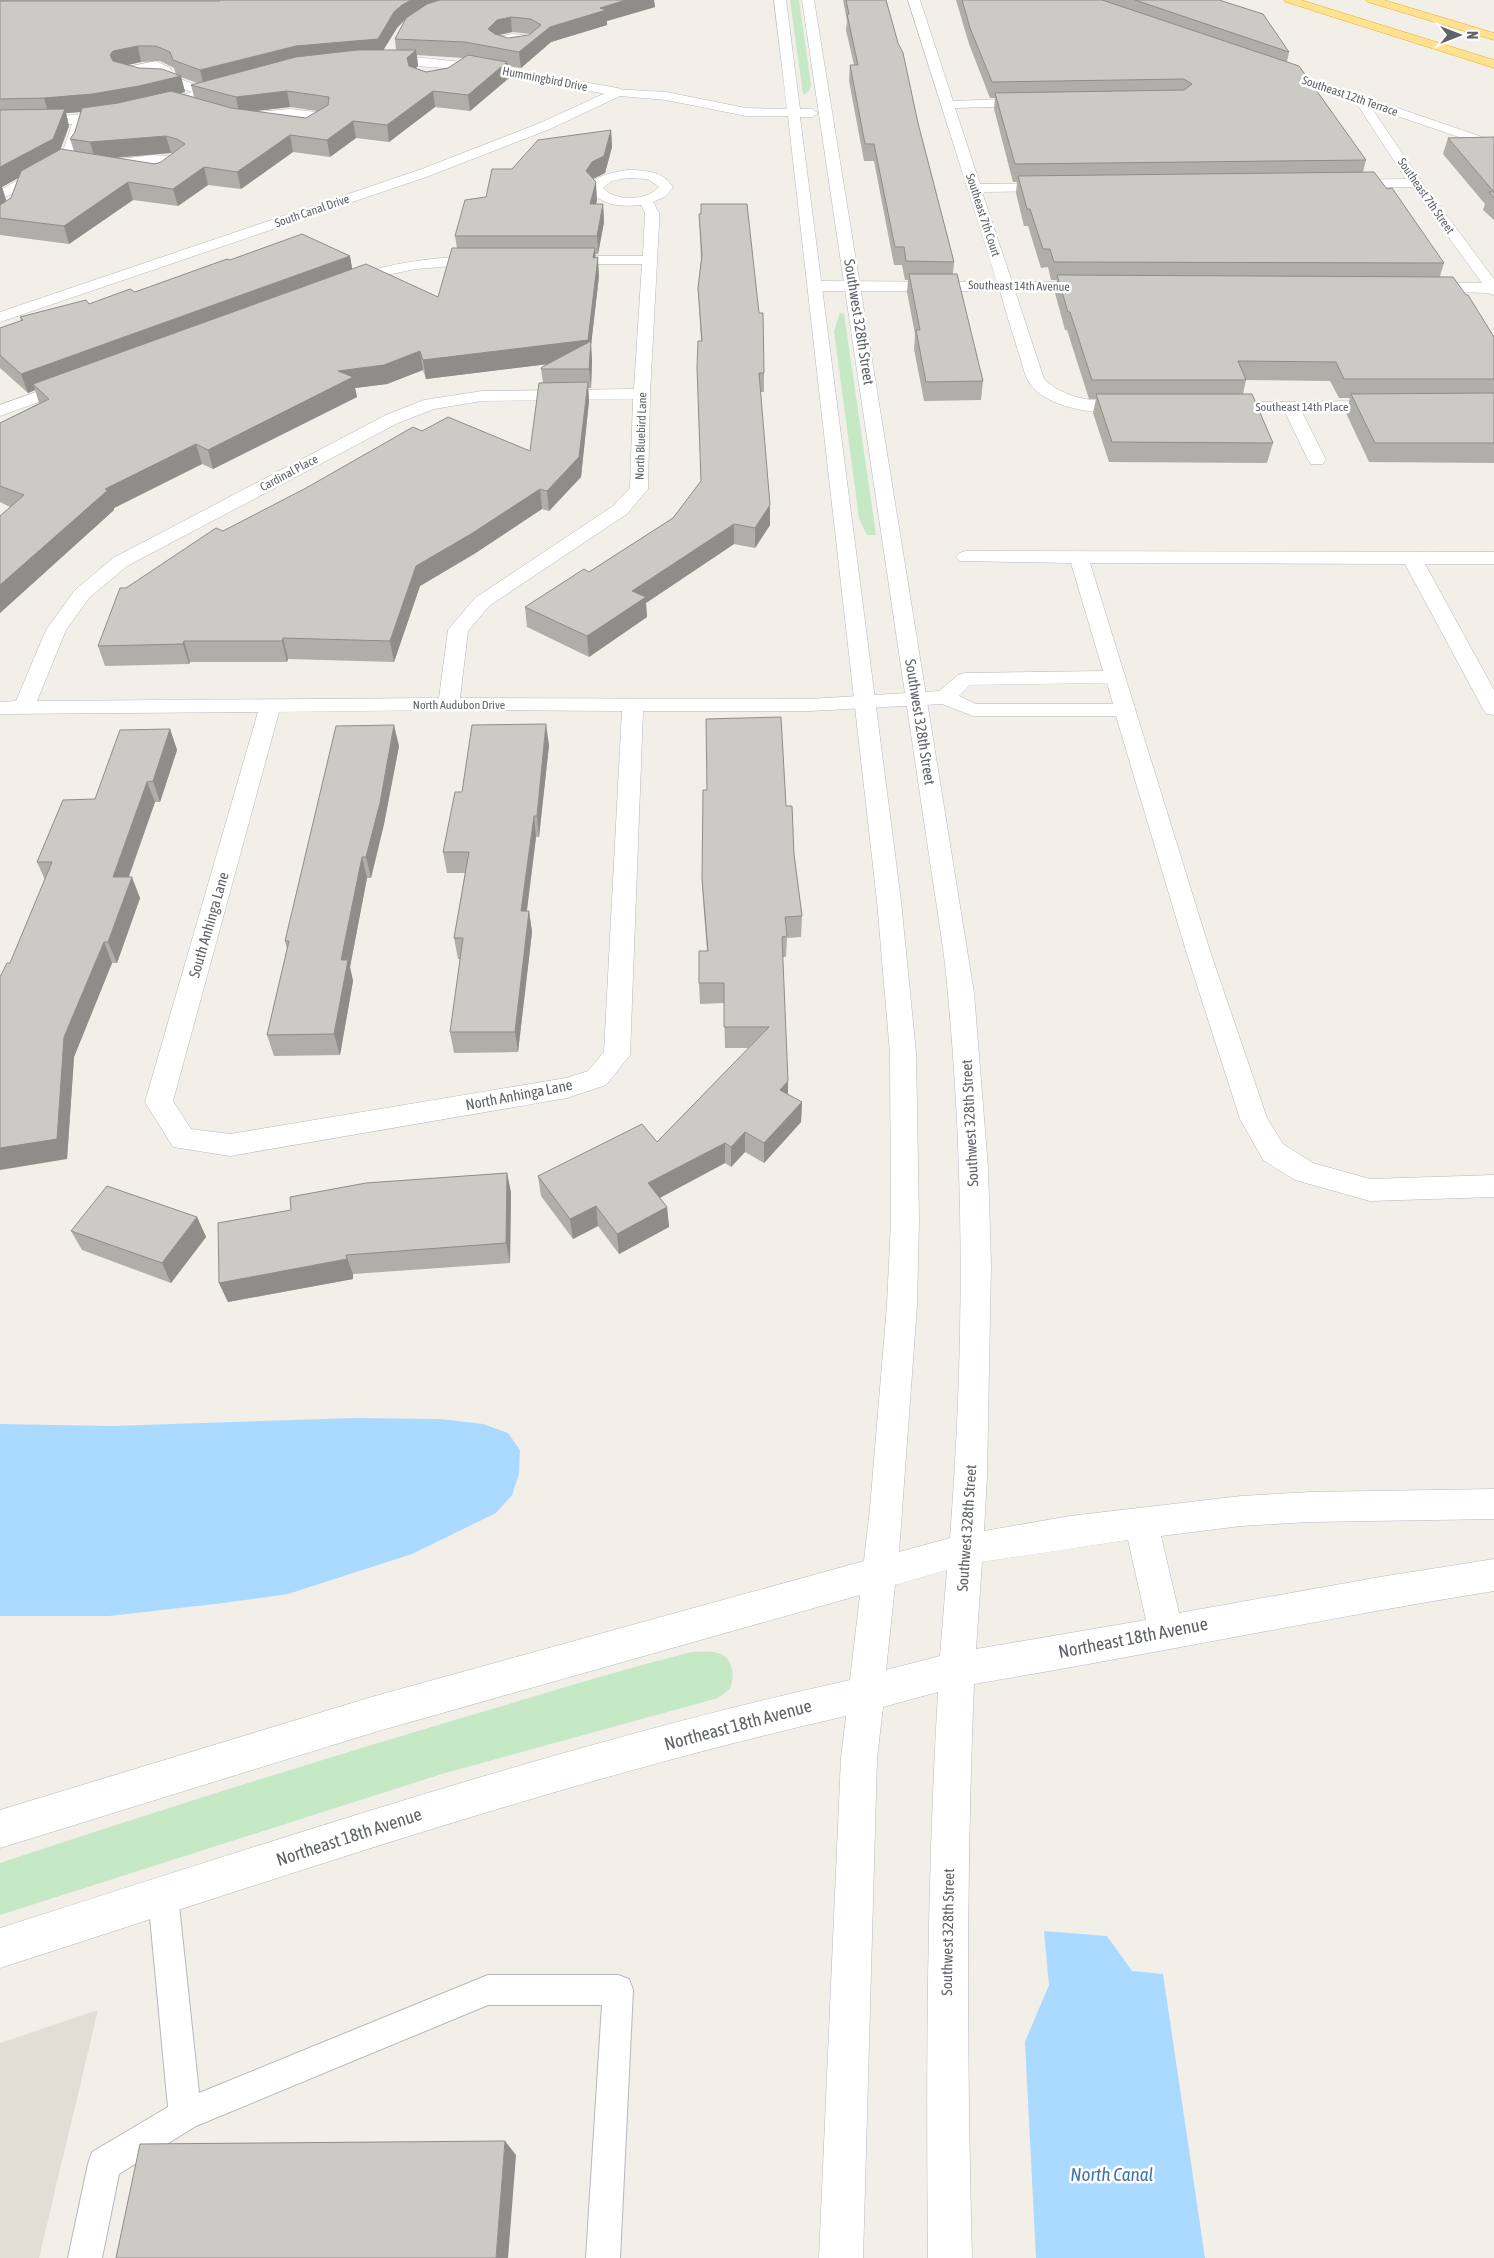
<svg xmlns="http://www.w3.org/2000/svg" width="1494" height="2258" font-family="'Asap Condensed',sans-serif">
  <style>
    .education { fill: #e1ded6 }
    .green { fill: #c5e8c5 }
    .water { fill: #aadaff }
    .lines { fill: none; stroke-linecap: round; stroke-linejoin: round }
    .lane-casing { stroke: #b5b8bc; stroke-width: 2 }
    .street-casing { stroke: #b5b8bc; stroke-width: 1 }
    .secondary-casing { stroke: #b6babf; stroke-width: 1 }
    .highway-casing { stroke: #f9ab00; stroke-width: 1 }
    .lane { fill: #fff; fill-rule: evenodd }
    .street { fill: #fff; fill-rule: evenodd }
    .secondary { fill: #fff; fill-rule: evenodd }
    .highway { fill: #fde293; fill-rule: evenodd }
    .wall { fill: #afaea9; fill-rule: evenodd }
    .shaded-wall { fill: #8f8d8a }
    .building { fill: #cccac5; stroke: #8f8d8a; fill-rule: evenodd }
    .labels { text-anchor: middle; stroke-width: 5; stroke-linejoin: round; paint-order: stroke }
    .far-street-label { font-size: 12px; fill: #5f6368; stroke: #fff }
    .street-label { font-size: 15px; fill: #5f6368; stroke: #fff }
    .near-street-label { font-size: 18px; fill: #5f6368; stroke: #fff }
    .near-water-label { font-size: 19px; font-style: italic; fill: #4174aa; stroke: #fff }
  </style>
  <rect width="100%" height="100%" fill="#f1efe8"/>
  <polygon class="education" points="98,2010 39,2258 0,2258 0,2043"/>
  <g class="green">
    <polygon points="790,0 799,0 811,85 809,91 805,94 803,94"/>
    <polygon points="840,313 844,314 876,535 867,535 859,518 834,331"/>
    <path d="M692 1652C702 1652 714 1650 723 1655 733 1661 735 1678 730 1688 728 1691 722 1695 718 1698L445 1773 0 1915V1863C157 1811 316 1761 475 1714 547 1693 619 1670 692 1652Z"/>
  </g>
  <g class="water">
    <polygon points="353,1418 440,1419 483,1424 508,1433 520,1450 519,1474 512,1495 496,1513 412,1554 288,1594 215,1604 109,1616 0,1616 0,1424 112,1426"/>
    <polygon points="1044,1931 1107,1936 1132,1971 1163,1974 1205,2258 1036,2258 1025,2042 1049,1985"/>
  </g>
  <g class="lines">
    <g class="lane-casing">
      <polygon id="lane" points="163,1881 174,1885 178,1896 199,2093 488,1975 618,1975 629,1979 633,1990 620,2258 586,2258 602,2005 488,2005 196,2126 119,2174 102,2258 68,2258 88,2164 92,2152 168,2107 148,1896 152,1885"/>
    </g>
    <g class="street-casing">
      <g id="street">
        <path d="M908 0H920L953 101 1031 98 1037 102 1031 106 955 108 980 184 1054 183 1061 187 1054 191 982 192 1012 282H1093L1098 284 1101 287 1098 290 1093 292 1015 291 1044 379C1070 403 1100 401 1133 401L1139 402 1141 406 1139 410C1110 417 1046 411 1029 382 1024 375 1023 365 1020 357 1013 335 1006 313 1000 291H815L810 289 807 286 810 283 815 281 997 282Z"/>
        <path d="M512 34 532 36 540 41C530 54 504 57 492 44L499 37ZM512 40 526 41 527 42 517 45 505 43Z"/>
        <path d="M380 56C461 57 539 75 618 88L624 92 618 96 470 70 376 63 374 60 376 57Z"/>
        <path d="M156 61 170 68 175 77 196 85 197 90 229 80 235 84 233 87 149 112 85 123 78 148 69 163 0 200V190L59 157 64 148 72 124 0 125V117C66 119 128 111 192 92L164 82 162 79 164 76 154 69 137 73 145 77 139 81 118 75 116 72 118 69Z"/>
        <polygon points="1275,66 1494,141 1494,149 1371,107 1421,181 1494,279 1494,295 1488,293 1419,291 1416,288 1419,285 1424,283 1482,283 1412,187 1340,187 1338,184 1340,181 1345,180 1406,179 1355,101 1271,73 1269,70 1271,67"/>
        <polygon points="290,109 325,113 331,117 306,132 300,128 312,119 290,117 236,122 230,118 236,114"/>
        <polygon points="153,155 180,157 187,161 161,177 154,173 166,164 153,163 101,169 94,165 101,161"/>
        <path d="M627 170C645 170 663 171 673 187L666 196 653 202 659 213V224L650 394 648 489 627 514 489 606 468 631 460 698 810 699 939 691 958 675 965 673 1103 671 1071 563 959 561 956 557 959 553 966 551 1494 552V564H1425L1494 690V715L1486 714 1483 709 1405 564 1090 563 1210 951 1267 1118 1283 1144 1313 1163 1370 1179 1494 1175V1197L1370 1201 1295 1180 1263 1160 1240 1119 1186 951 1116 716H973L942 704 810 711H643L630 1055 606 1085 567 1098 230 1156 173 1147 145 1102 258 712 0 714V702L16 701 46 630 75 590 113 558 386 415 424 400 482 391 634 389 642 264H562L557 263 555 260 557 257 562 256H643L645 213 641 205C622 207 601 206 589 189 593 174 614 173 627 170ZM627 178 648 179 659 187C647 201 615 202 603 188L612 181ZM633 399 630 488 613 506 475 598 448 630 439 698 37 701 66 630 89 598 127 566 398 423 434 409 482 401ZM1107 683 1113 704H976L959 696 970 685ZM449 710 622 711 604 1052 588 1071 566 1078 230 1134 191 1129 173 1101 279 712Z"/>
        <path d="M486 256 491 257 493 260 491 263 416 269 387 275 347 288 342 286 339 283C344 277 356 275 364 272 404 261 444 256 486 256Z"/>
        <polygon points="72,379 78,380 80,384 78,388 0,416 0,405"/>
        <polygon points="1385,401 1391,402 1393,406 1391,410 1302,412 1326,460 1323,464 1311,464 1308,460 1285,412 1221,412 1215,411 1213,407 1215,403 1221,402"/>
      </g>
    </g>
    <g class="secondary-casing">
      <path id="secondary" d="M774 0H786L800 109H812L818 113 812 117H800L901 901 916 1053 919 1221 917 1305 899 1552 950 1538C964 1357 965 1175 948 995 945 955 938 915 932 875L802 0H814L974 993 988 1168 991 1264 987 1476 984 1531 1070 1516 1241 1496 1310 1492 1494 1489V1519L1310 1522 1241 1526 1161 1536 1179 1613 1380 1577 1494 1559V1591C1320 1619 1148 1655 974 1684 966 1875 967 2067 972 2258H928C926 2069 927 1880 938 1692L883 1707 877 1758 863 2258H819L841 1758 846 1716C559 1781 280 1878 0 1968V1928C281 1839 562 1744 850 1680L860 1595 375 1732 0 1848V1810L375 1696 864 1561 870 1508 887 1305 891 1221 890 1053 877 901 788 116H746L666 100 620 96 550 129 429 176 0 322V312L419 170 540 123 614 89 666 92 746 108 787 109ZM1128 1540 1146 1620 976 1649 982 1562ZM947 1570 940 1656 886 1670 895 1585Z"/>
    </g>
    <g class="highway-casing">
      <g id="highway">
        <polygon points="1284,0 1301,0 1494,60 1494,68 1286,2"/>
        <polygon points="1366,0 1384,0 1494,33 1494,40 1368,2"/>
      </g>
    </g>
    <use href="#lane" class="lane"/>
    <use href="#street" class="street"/>
    <use href="#secondary" class="secondary"/>
    <use href="#highway" class="highway"/>
  </g>
  <g class="wall">
    <path d="M0 0H654L655 7 607 21V25L551 42 521 68 507 66 509 78 470 111 435 107 389 142 356 138 330 157 293 152 241 189 208 185 178 206 133 200 69 244 0 235ZM405 20 395 39 396 50H383L397 28ZM512 32 530 34 529 35 508 38 498 35ZM417 55 463 58 448 68 426 72 415 68 418 66ZM160 61 174 68 176 74 139 68 128 65 141 62ZM181 77 197 83 191 85 194 97 180 93 185 92ZM290 107 317 111 306 118 254 111ZM81 112 75 132 70 139 74 151 60 150 69 126 66 113ZM171 153 172 154 161 162 155 164 116 158ZM19 177 11 198 4 202 6 200 2 187Z"/>
    <polygon points="843,0 886,0 954,262 953,274 983,381 981,400 924,401 914,349 915,334 907,292 908,280 905,280 902,265 894,265 874,161 864,161 849,81 850,65 854,65 846,30 847,21"/>
    <polygon points="956,0 1219,0 1289,52 1287,62 1366,160 1363,172 1444,263 1440,276 1494,337 1494,463 1369,462 1346,413 1350,398 1339,398 1330,381 1246,380 1243,394 1273,443 1267,463 1109,462 1093,413 1096,399 1089,399 1067,330 1065,330 1055,293 1057,280 1051,280 1048,267 1041,268 1028,226 1024,226 1016,193 1017,182 1013,182 994,109 995,98 990,98 969,44"/>
    <polygon points="611,130 612,147 605,173 593,179 597,200 596,204 603,204 604,222 598,254 595,254 599,276 591,345 592,360 591,388 588,388 589,401 581,477 549,511 542,509 474,554 420,586 394,662 288,659 287,662 190,662 189,664 105,666 98,646 126,588 223,531 422,431 530,451 543,383 541,369 547,364 426,379 423,370 387,384 355,388 357,397 213,469 202,464 114,508 114,510 0,613 0,516 10,507 0,502 0,423 39,403 35,390 28,393 0,368 0,328 21,321 20,317 89,304 135,292 230,260 350,256 352,269 438,297 457,248 455,236 486,197 512,169"/>
    <polygon points="1494,137 1494,220 1483,210 1485,204 1443,154 1448,138"/>
    <polygon points="699,214 764,373 764,392 760,392 770,525 755,548 734,544 646,603 647,617 589,657 527,627 525,607 589,572 673,518 701,481 701,341 698,288 701,260"/>
    <polygon points="170,729 177,750 160,802 155,802 129,877 140,898 117,963 112,963 74,1057 67,1159 45,880 37,862 95,799"/>
    <polygon points="549,745 539,837 536,837 527,911 529,911 532,932 518,1052 454,1053 450,1032 460,959 458,959 454,938 465,873 447,873 443,852 462,792"/>
    <polygon points="399,746 384,824 371,878 367,878 350,967 353,981 340,1055 274,1056 267,1035 287,949 285,941"/>
    <polygon points="786,806 794,854 802,916 801,937 787,938 786,957 782,957 788,1095 802,1102 801,1122 764,1163 745,1152 731,1167 725,1163 660,1198 667,1207 669,1227 619,1254 598,1226 573,1239 541,1196 538,1176 657,1142 749,1048 725,1048 724,1003 700,1004 699,983 707,951 703,899 702,879"/>
    <polygon points="507,1173 511,1193 510,1263 353,1274 353,1279 228,1302 219,1283"/>
    <polygon points="197,1217 206,1237 171,1283 82,1250 71,1231"/>
  </g>
  <g class="shaded-wall">
    <polygon points="411,0 462,0 423,10 404,20 397,28 381,54 204,86 200,70 394,12 402,5"/>
    <polygon points="626,0 654,0 655,7 607,21 607,25 551,42 521,68 519,52 550,27 600,8"/>
    <polygon points="511,17 512,32 499,35 490,44 488,29 497,20"/>
    <polygon points="138,46 141,62 118,67 114,71 110,55 113,51"/>
    <polygon points="416,50 418,66 410,74 407,58"/>
    <polygon points="507,62 509,78 470,111 468,95"/>
    <polygon points="181,76 185,92 143,102 96,111 66,113 69,126 58,156 2,187 6,200 0,209 0,167 49,115 44,98"/>
    <polygon points="287,91 290,107 239,113 236,97"/>
    <polygon points="433,91 435,107 389,142 387,125"/>
    <polygon points="353,121 356,138 330,157 327,140"/>
    <polygon points="611,130 612,147 605,173 593,179 586,171"/>
    <polygon points="290,135 293,152 241,189 237,172"/>
    <polygon points="166,136 171,153 95,159 90,142"/>
    <polygon points="204,167 208,185 178,206 173,189"/>
    <polygon points="128,182 133,200 69,244 64,226"/>
    <polygon points="596,182 597,200 591,222 590,204"/>
    <polygon points="603,204 604,222 598,254 597,236"/>
    <polygon points="595,248 596,266 593,258"/>
    <polygon points="350,256 353,274 33,384 35,390 28,393 21,374"/>
    <polygon points="598,257 599,276 591,345 592,360 591,388 589,369 590,359 426,379 423,360"/>
    <polygon points="420,351 423,370 387,384 355,388 357,397 213,469 208,450 338,371"/>
    <polygon points="588,382 589,401 581,477 549,511 547,491"/>
    <polygon points="196,444 202,464 114,508 114,510 0,613 0,585 105,489"/>
    <polygon points="540,489 542,509 474,554 420,586 394,662 390,641 416,566"/>
    <polygon points="770,505 770,525 755,548 755,528"/>
    <polygon points="734,524 734,544 646,603 647,617 589,657 587,636 632,591"/>
    <polygon points="283,638 288,659 287,662 282,641"/>
    <polygon points="184,641 190,662 189,664 183,644"/>
    <polygon points="546,724 549,745 539,837 537,816"/>
    <polygon points="394,725 399,746 384,824 371,878 366,857"/>
    <polygon points="170,729 177,750 160,802 153,781"/>
    <polygon points="147,782 155,802 121,898 113,877"/>
    <polygon points="534,816 536,837 524,932 521,911"/>
    <polygon points="362,857 367,878 350,967 353,981 340,1055 334,1034 341,960"/>
    <polygon points="132,877 140,898 117,963 108,942"/>
    <polygon points="529,911 532,932 518,1052 515,1032"/>
    <polygon points="104,942 112,963 74,1057 67,1159 0,1170 0,1148"/>
    <polygon points="788,1081 788,1101 780,1090"/>
    <polygon points="802,1102 801,1122 764,1163 764,1143"/>
    <polygon points="745,1132 745,1152 731,1167 731,1147"/>
    <polygon points="725,1143 725,1163 650,1203 648,1183"/>
    <polygon points="507,1173 511,1193 510,1263 506,1243"/>
    <polygon points="596,1206 598,1226 573,1239 570,1219"/>
    <polygon points="667,1207 669,1227 619,1254 617,1234"/>
    <polygon points="197,1217 206,1237 171,1283 162,1263"/>
    <polygon points="346,1255 353,1274 353,1279 228,1302 219,1283"/>
    <polygon points="505,2141 516,2155 508,2258 496,2258"/>
  </g>
  <g class="building">
    <polygon points="221,0 411,0 402,5 394,12 378,39 296,46 200,70 173,60 170,52 156,46 138,46 113,51 110,55 113,61 139,68 162,69 181,76 139,86 92,94 44,98 0,99 0,1 219,1"/>
    <path d="M440 0H626L600 8 606 10 550 27 519 52 465 42 395 39 406 18 427 4ZM511 17 531 19 541 25 529 35 508 38 495 34 488 29 497 20Z"/>
    <polygon points="846,0 886,0 898,43 903,53 918,123 954,262 906,261 904,247 895,247 874,144 865,144 850,65 858,65 847,14 849,14"/>
    <polygon points="962,0 1102,0 1299,66 1366,160 1015,164 995,93 1184,90 1192,84 1184,79 992,82 970,28"/>
    <polygon points="1135,0 1219,0 1263,14 1289,52"/>
    <polygon points="357,50 416,50 407,58 409,66 426,72 448,68 468,55 507,62 468,95 433,91 387,125 353,121 327,140 290,135 237,172 204,167 173,189 128,182 64,226 0,218 0,205 11,198 21,171 61,149 155,164 161,162 185,144 177,139 166,136 90,142 70,139 75,132 82,108 118,103 171,91 231,108 306,118 328,105 329,97 287,91 236,97 191,85 296,57"/>
    <polygon points="65,109 53,139 0,167 0,110"/>
    <polygon points="611,130 604,156 592,162 586,171 596,182 590,204 603,204 597,236 455,236 465,200 486,197 492,169 512,169 538,140"/>
    <polygon points="1494,137 1494,192 1448,138"/>
    <polygon points="1374,172 1387,189 1392,188 1444,263 1054,262 1050,249 1043,249 1030,209 1027,209 1018,176"/>
    <polygon points="1489,192 1494,192 1494,198"/>
    <polygon points="701,204 747,204 759,313 763,313 764,373 759,373 770,505 755,528 734,524 632,591 646,597 587,636 525,607 584,569 589,572 673,518 701,481 697,367 698,341 702,341 698,288 702,255 699,214 701,214"/>
    <polygon points="302,234 350,256 21,374 0,355 0,328 23,320 20,317 86,300 89,304 130,289 135,292 227,259 230,260"/>
    <polygon points="452,248 595,248 593,258 598,257 588,340 423,360 420,351 384,365 338,371 353,377 208,450 196,444 105,489 108,490 0,585 0,516 24,495 0,486 0,423 49,399 33,384 366,264 438,297"/>
    <polygon points="909,274 957,274 983,381 926,382 916,330 920,330"/>
    <polygon points="1057,275 1453,277 1466,295 1468,295 1494,337 1494,379 1344,379 1336,362 1238,361 1246,380 1092,380 1070,312 1068,312"/>
    <polygon points="591,341 589,369 541,369 542,367"/>
    <polygon points="588,382 579,457 547,491 540,489 471,534 416,566 390,641 283,638 282,641 184,641 183,644 98,646 120,588 126,588 216,528 223,531 306,488 413,427 422,431 448,417 530,451 539,383"/>
    <polygon points="1494,393 1494,443 1375,443 1351,394"/>
    <polygon points="1096,394 1252,394 1273,443 1112,442"/>
    <polygon points="781,717 786,806 792,806 794,854 802,916 785,917 787,936 782,937 788,1081 780,1090 802,1102 764,1143 745,1132 731,1147 725,1143 648,1183 667,1207 617,1234 596,1206 570,1219 538,1176 642,1124 657,1142 769,1027 724,1027 724,983 699,983 699,951 708,951 702,879 703,790 707,790 706,719"/>
    <polygon points="546,724 537,816 534,816 521,911 529,911 515,1032 450,1032 463,938 454,938 469,852 443,852 455,792 462,792 472,725"/>
    <polygon points="394,725 380,803 366,857 362,857 341,960 348,960 334,1034 267,1035 289,941 285,941 336,726"/>
    <polygon points="170,729 153,781 147,782 113,877 132,877 108,942 104,942 64,1037 57,1139 0,1148 0,977 7,963 10,963 52,862 37,862 63,800 95,799 120,730"/>
    <polygon points="507,1173 506,1243 346,1255 347,1259 219,1283 218,1223 291,1210 290,1197 366,1183"/>
    <polygon points="107,1186 197,1217 162,1263 71,1231"/>
    <polygon points="505,2141 496,2258 116,2258 140,2144"/>
  </g>
  <g class="labels">
    <g class="far-street-label">
      <text transform="translate(545 79) rotate(11)" y="4">Hummingbird Drive</text>
      <text transform="translate(1350 96) rotate(19)" y="4">Southeast 12th Terrace</text>
      <text transform="translate(1426 196) rotate(55)" y="4">Southeast 7th Street</text>
      <text transform="translate(312 211) rotate(-19)" y="4">South Canal Drive</text>
      <text transform="translate(983 215) rotate(72)" y="4">Southeast 7th Court</text>
      <text transform="translate(1019 286) rotate(1)" y="4">Southeast 14th Avenue</text>
      <text x="1302" y="411">Southeast 14th Place</text>
      <text transform="translate(641 436) rotate(-88)" y="4">North Bluebird Lane</text>
      <text transform="translate(289 473) rotate(-28)" y="4">Cardinal Place</text>
      <text x="459" y="709">North Audubon Drive</text>
    </g>
    <g class="street-label">
      <text transform="translate(859 322) rotate(81)" y="5">Southwest 328th Street</text>
      <text transform="translate(920 722) rotate(81)" y="5">Southwest 328th Street</text>
      <text transform="translate(209 925) rotate(-74)" y="5">South Anhinga Lane</text>
      <text transform="translate(519 1095) rotate(-11)" y="5">North Anhinga Lane</text>
      <text transform="translate(970 1123) rotate(-93)" y="5">Southwest 328th Street</text>
      <text transform="translate(967 1528) rotate(-86)" y="5">Southwest 328th Street</text>
      <text transform="translate(948 1932) rotate(-89)" y="5">Southwest 328th Street</text>
    </g>
    <g class="near-street-label">
      <text transform="translate(1133 1638) rotate(-11)" y="6">Northeast 18th Avenue</text>
      <text transform="translate(738 1725) rotate(-15)" y="6">Northeast 18th Avenue</text>
      <text transform="translate(349 1837) rotate(-18)" y="6">Northeast 18th Avenue</text>
    </g>
    <g class="near-water-label">
      <text x="1112" y="2181">North Canal</text>
    </g>
  </g>
  <g transform="translate(1459 35) rotate(90)" stroke="#ffffff" stroke-width="4" paint-order="stroke">
  <path d="M0-4L9 19L0 12L-9 19Z" fill="#5f6368"/>
  <text y="-8" font-size="14" font-weight="bold" text-anchor="middle" fill="#5f6368">N</text>
  </g>
</svg>
